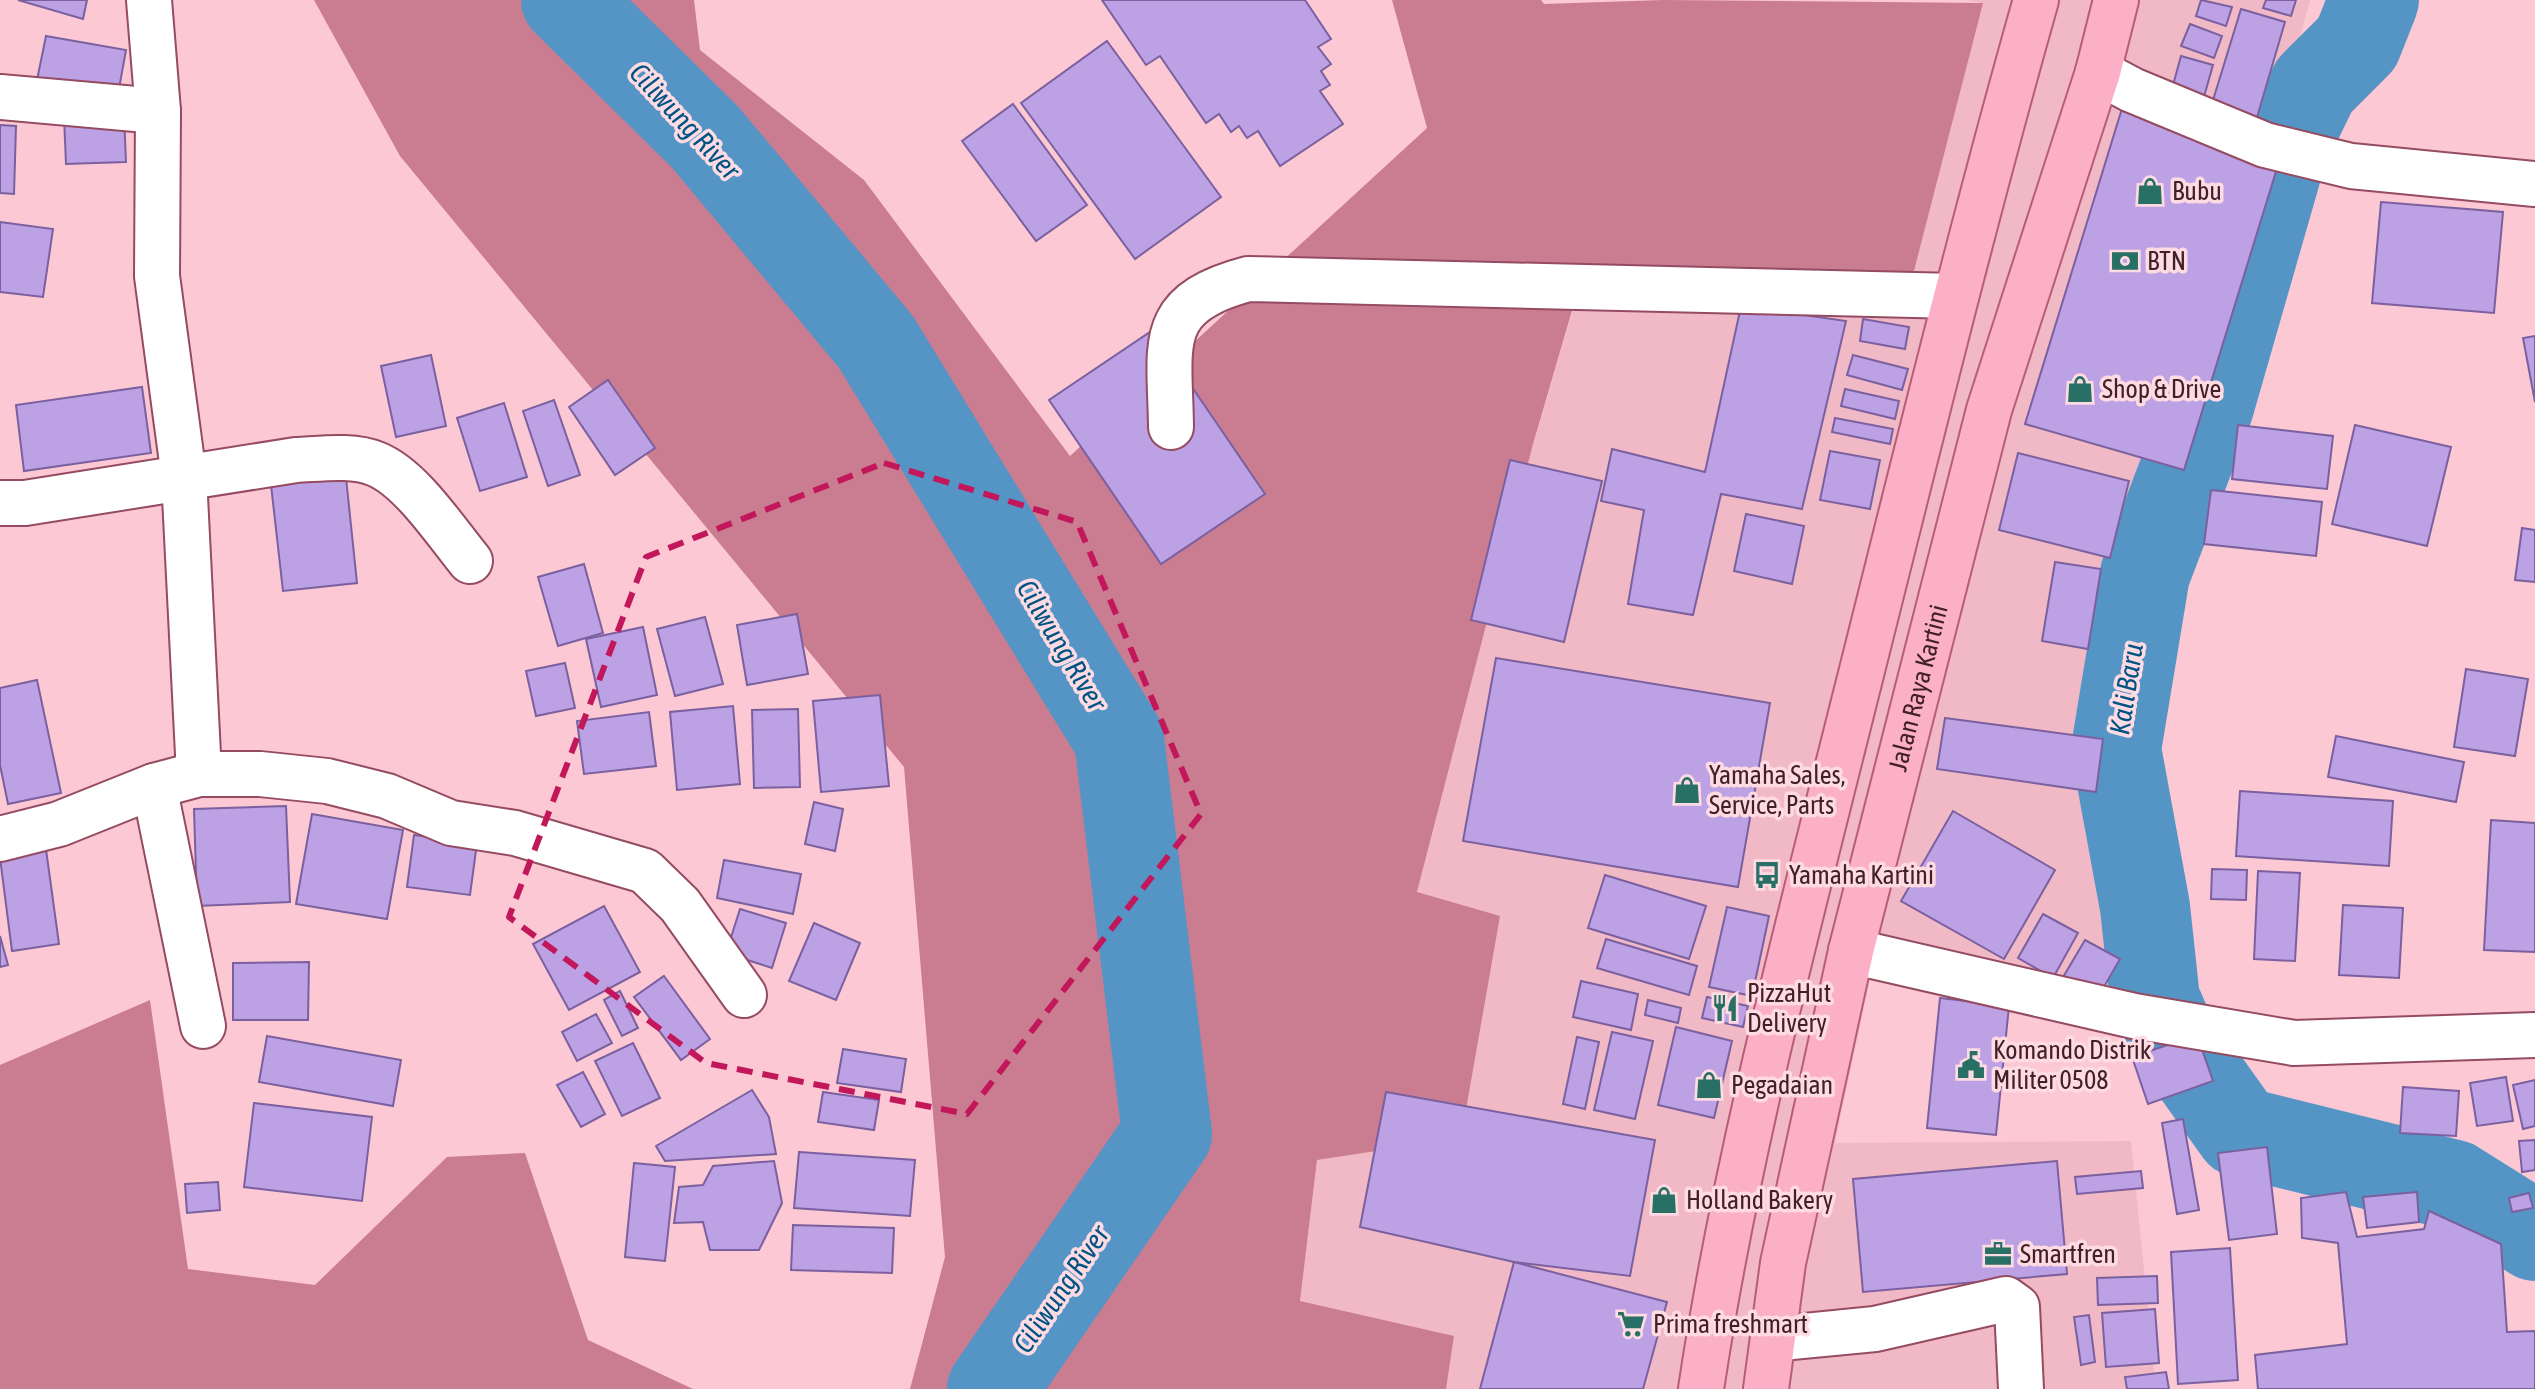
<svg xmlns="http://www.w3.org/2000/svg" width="2535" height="1389" font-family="'Asap Condensed',sans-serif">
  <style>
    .built { fill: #f1b9c5 }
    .forest { fill: #ca7c91 }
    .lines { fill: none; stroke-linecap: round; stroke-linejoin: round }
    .river { stroke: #5495c6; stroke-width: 90 }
    .building { fill: #bca1e4; stroke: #7b60a0; stroke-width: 2 }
    .minor-casing { stroke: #954b61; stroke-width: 48 }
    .major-casing { stroke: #b85c77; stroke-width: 48 }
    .minor { stroke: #fff; stroke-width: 44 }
    .major { stroke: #fbb0c7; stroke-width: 44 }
    .marked { fill: none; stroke: #c2185b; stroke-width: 6; stroke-dasharray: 16 10; stroke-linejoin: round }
    .labels { text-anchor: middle; stroke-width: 7; stroke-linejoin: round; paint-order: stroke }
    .poi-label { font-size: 26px; fill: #412029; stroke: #fedbe3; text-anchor: start }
    .street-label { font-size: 26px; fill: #412029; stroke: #fedbe3 }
    .water-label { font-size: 28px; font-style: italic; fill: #005483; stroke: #fedbe3 }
  </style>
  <rect width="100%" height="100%" fill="#fcc8d4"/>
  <polygon class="built" points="1966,0 2310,0 2098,795 2122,944 2139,1027 1871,974 1835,1143 2131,1141 2156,1389 1446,1389 1454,1336 1300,1301 1317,1160 1417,893 1533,444 1577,297 1982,3"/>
  <g class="forest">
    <polygon points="314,0 694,0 700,50 864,180 1070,456 1427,128 1392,0 1541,0 1544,4 1663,0 1983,3 1908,294 1576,297 1533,444 1417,892 1500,916 1461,1138 1317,1160 1300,1301 1454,1336 1446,1389 910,1389 945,1257 904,767 400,156"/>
    <polygon points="150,1000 188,1269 315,1285 447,1157 525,1153 588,1340 693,1389 0,1389 0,1065"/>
  </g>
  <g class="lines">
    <g class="river">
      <polyline points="566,0 705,137 876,342 1119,739 1167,1134 992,1389"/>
      <polyline points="2374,0 2357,43 2314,86 2282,152 2209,406 2145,574 2116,749 2145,907 2155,1000 2170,1034 2240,1132 2454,1185 2535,1236"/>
    </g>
  </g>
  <g class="building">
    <polygon points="18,0 87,0 83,19"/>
    <polygon points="1102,0 1305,0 1331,39 1318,47 1331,64 1321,71 1330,85 1320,91 1343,124 1280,166 1258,131 1247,138 1239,126 1231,132 1219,114 1206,123 1160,56 1146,65"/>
    <polygon points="2201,0 2232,7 2226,26 2196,16"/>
    <polygon points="2266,0 2296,0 2291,16 2263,8"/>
    <polygon points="2241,9 2285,22 2255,124 2210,110"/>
    <polygon points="2190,24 2222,36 2214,58 2181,46"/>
    <polygon points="46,36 126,50 118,94 37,80"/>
    <polygon points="1107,41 1221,197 1135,259 1021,103"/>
    <polygon points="2181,56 2213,65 2202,104 2170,96"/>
    <polygon points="2124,102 2282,152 2184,470 2025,424"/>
    <polygon points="1013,104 1087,205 1036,241 962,141"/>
    <polygon points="124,115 126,162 66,164 64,117"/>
    <polygon points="0,125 16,126 14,194 0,193"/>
    <polygon points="2381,202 2503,212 2494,313 2372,303"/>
    <polygon points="0,222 53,229 43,297 0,292"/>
    <polygon points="1741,306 1846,321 1802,509 1721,494 1693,615 1628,604 1644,510 1601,501 1612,449 1705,472"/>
    <polygon points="1863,319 1909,327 1905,349 1860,341"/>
    <polygon points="1153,330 1265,494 1161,564 1049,400"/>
    <polygon points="2535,336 2535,402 2523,338"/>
    <polygon points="431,355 446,426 396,437 381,366"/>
    <polygon points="1853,355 1908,369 1902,390 1847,375"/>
    <polygon points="608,380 655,448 615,475 569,407"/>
    <polygon points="142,387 151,453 24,471 16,405"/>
    <polygon points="1845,389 1899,401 1895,419 1841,406"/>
    <polygon points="554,400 580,475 548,486 523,411"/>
    <polygon points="504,403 527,477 480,491 457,418"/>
    <polygon points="1835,418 1893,429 1890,444 1832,432"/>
    <polygon points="2238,425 2333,436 2327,489 2232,479"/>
    <polygon points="2355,425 2451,447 2427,546 2332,524"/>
    <polygon points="1830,451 1880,460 1870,509 1820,500"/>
    <polygon points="2018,453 2129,481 2110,558 1999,530"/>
    <polygon points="1510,460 1602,481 1564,642 1471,620"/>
    <polygon points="345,468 357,583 283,591 270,476"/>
    <polygon points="2211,490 2322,502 2316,556 2204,544"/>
    <polygon points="1746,514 1804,526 1792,584 1734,571"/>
    <polygon points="2522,528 2535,530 2535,582 2515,580"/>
    <polygon points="2055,562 2101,569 2088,649 2042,641"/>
    <polygon points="584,564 603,633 558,646 538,577"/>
    <polygon points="797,614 808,674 747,685 737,625"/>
    <polygon points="705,617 723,684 675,696 657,629"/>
    <polygon points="643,627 657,695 601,707 586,639"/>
    <polygon points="1496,658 1770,703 1738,887 1463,841"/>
    <polygon points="565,663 575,708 536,716 526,671"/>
    <polygon points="2466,669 2528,679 2515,756 2454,747"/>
    <polygon points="37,680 61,793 8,804 0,765 0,688"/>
    <polygon points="880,695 889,786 821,792 813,701"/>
    <polygon points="733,706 740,784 677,790 670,712"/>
    <polygon points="798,709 800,787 754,788 752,710"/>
    <polygon points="649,712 656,766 584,774 577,721"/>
    <polygon points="1945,718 2103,739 2096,792 1937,769"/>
    <polygon points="2336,736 2464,762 2456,802 2328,777"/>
    <polygon points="2240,791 2393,801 2389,866 2236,856"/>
    <polygon points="814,802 843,809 835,851 805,844"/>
    <polygon points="286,806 290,902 197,906 194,809"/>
    <polygon points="1953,811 2055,870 2004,959 1901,901"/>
    <polygon points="312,814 403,830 387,919 296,904"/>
    <polygon points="2491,820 2535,823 2535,952 2484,950"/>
    <polygon points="414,835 477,843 470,895 407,887"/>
    <polygon points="45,842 59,944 12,951 0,858"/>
    <polygon points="724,860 801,874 793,914 717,898"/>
    <polygon points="2212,869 2247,870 2246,900 2211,899"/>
    <polygon points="2258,871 2300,873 2295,961 2254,959"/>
    <polygon points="1605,875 1706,906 1689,959 1588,928"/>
    <polygon points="2343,905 2403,908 2399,978 2339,975"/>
    <polygon points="604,906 640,972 569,1010 533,944"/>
    <polygon points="1727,907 1769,916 1752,996 1709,987"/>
    <polygon points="740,909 786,923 772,968 726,953"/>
    <polygon points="2043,914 2078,933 2053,978 2018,958"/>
    <polygon points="814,923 860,943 836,1000 789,981"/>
    <polygon points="0,936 8,965 0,967"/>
    <polygon points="1606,939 1697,966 1689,995 1597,968"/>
    <polygon points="2085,940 2120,959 2097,999 2062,979"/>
    <polygon points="309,962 308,1020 233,1020 233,963"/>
    <polygon points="664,976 710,1039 681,1060 634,997"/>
    <polygon points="1581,981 1638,994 1631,1030 1573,1017"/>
    <polygon points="620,991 638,1028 622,1036 604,1000"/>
    <polygon points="1707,997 1748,1006 1743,1027 1702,1018"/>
    <polygon points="1940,998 2009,1006 1996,1135 1927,1128"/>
    <polygon points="1648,1000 1681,1008 1678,1023 1645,1015"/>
    <polygon points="596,1014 612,1043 577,1061 562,1032"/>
    <polygon points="1676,1027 1732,1041 1714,1118 1658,1105"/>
    <polygon points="1612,1032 1653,1041 1635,1119 1594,1110"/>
    <polygon points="2197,1035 2213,1081 2148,1104 2132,1057"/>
    <polygon points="267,1036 401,1060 393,1106 259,1082"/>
    <polygon points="1577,1037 1599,1042 1585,1109 1563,1104"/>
    <polygon points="633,1043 660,1098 622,1116 595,1061"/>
    <polygon points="843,1049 906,1059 901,1092 837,1083"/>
    <polygon points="583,1072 605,1114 581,1127 557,1085"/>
    <polygon points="2506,1077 2513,1121 2477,1126 2470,1083"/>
    <polygon points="2535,1080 2535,1126 2523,1129 2513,1085"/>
    <polygon points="2403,1087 2459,1091 2456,1136 2400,1133"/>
    <polygon points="752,1090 769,1117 776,1154 665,1161 656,1146"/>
    <polygon points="823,1092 879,1100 874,1130 818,1122"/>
    <polygon points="1386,1092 1655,1140 1630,1276 1514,1262 1360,1227"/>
    <polygon points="254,1103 372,1117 362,1201 244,1187"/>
    <polygon points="2183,1119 2199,1210 2177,1214 2162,1123"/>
    <polygon points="2535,1140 2535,1170 2522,1172 2519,1141"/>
    <polygon points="2267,1147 2277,1234 2229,1240 2218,1153"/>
    <polygon points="799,1152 915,1160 910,1216 794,1208"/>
    <polygon points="774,1161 782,1203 759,1250 710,1250 703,1222 674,1223 679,1187 703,1185 713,1166"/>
    <polygon points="2057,1161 2067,1274 1863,1292 1853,1179"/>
    <polygon points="634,1163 675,1167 665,1261 625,1257"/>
    <polygon points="2141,1171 2143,1188 2077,1194 2075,1177"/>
    <polygon points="218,1182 220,1210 187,1213 185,1184"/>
    <polygon points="2346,1192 2357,1237 2424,1229 2429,1211 2501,1244 2507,1332 2535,1331 2535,1389 2258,1389 2255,1355 2347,1344 2338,1243 2302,1238 2301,1198"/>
    <polygon points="2417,1192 2419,1222 2367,1228 2363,1197"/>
    <polygon points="2529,1193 2533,1208 2512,1212 2509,1198"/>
    <polygon points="793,1225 894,1228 892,1273 791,1270"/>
    <polygon points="2230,1248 2238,1380 2178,1384 2171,1252"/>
    <polygon points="1514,1262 1667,1302 1643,1389 1480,1389"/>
    <polygon points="2157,1276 2158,1303 2098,1305 2097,1278"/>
    <polygon points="2155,1309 2159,1363 2106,1367 2102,1313"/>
    <polygon points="2089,1315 2095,1362 2081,1365 2074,1317"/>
    <polygon points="2166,1372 2169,1389 2127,1389 2125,1377"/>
  </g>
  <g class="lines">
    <g class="minor-casing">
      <g id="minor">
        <polyline points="149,0 158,111 157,276 184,477 199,774"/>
        <polyline points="2098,72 2132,90 2265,145 2351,166 2535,184"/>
        <polyline points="0,97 158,111"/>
        <path d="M1171 427C1170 344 1154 304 1248 279L1956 296"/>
        <path d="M0 503H25L296 460C320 459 353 454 376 464 411 478 446 532 470 561"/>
        <polyline points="154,786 203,1026"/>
        <polyline points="0,839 59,824 154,786 199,774 260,774 327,781 387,796 451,823 515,833 645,871 680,905 744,995"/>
        <polyline points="1851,951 2134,1016 2294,1043 2535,1035"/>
        <polyline points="1773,1339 1875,1329 2006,1299 2017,1307 2021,1389"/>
      </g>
    </g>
    <g class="major-casing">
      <g id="major">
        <path d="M1701 1389C1736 1157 1797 930 1854 702 1913 468 1970 233 2036 0"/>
        <path id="s1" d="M1766 1389 1783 1263 1851 951 1989 410 2098 72 2116 0"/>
      </g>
    </g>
    <use href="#minor" class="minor"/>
    <use href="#major" class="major"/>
  </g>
  <path class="marked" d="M884 463 1077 522 1201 814 967 1114 706 1063 509 917 646 557Z"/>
  <defs>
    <g id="shop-bare" transform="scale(2.16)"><path d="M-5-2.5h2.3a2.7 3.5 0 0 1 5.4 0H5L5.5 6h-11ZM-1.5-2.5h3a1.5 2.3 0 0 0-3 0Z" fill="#286f65" stroke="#fedbe3" stroke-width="2.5" paint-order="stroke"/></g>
    <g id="bank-bare" transform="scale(2.16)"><path d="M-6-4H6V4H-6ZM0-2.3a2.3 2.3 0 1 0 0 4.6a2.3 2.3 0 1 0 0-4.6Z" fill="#286f65" stroke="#fedbe3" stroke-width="2.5" paint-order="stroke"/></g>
    <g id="bus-bare" transform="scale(2.16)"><path d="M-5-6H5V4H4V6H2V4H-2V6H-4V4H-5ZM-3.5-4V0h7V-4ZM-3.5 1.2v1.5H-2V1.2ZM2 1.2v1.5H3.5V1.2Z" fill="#286f65" stroke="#fedbe3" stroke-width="2.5" paint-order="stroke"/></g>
    <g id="restaurant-bare" transform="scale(2.16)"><path d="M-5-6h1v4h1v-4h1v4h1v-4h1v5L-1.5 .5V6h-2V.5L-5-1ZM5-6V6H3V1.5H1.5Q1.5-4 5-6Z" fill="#286f65" stroke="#fedbe3" stroke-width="2.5" paint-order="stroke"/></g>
    <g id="civic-bare" transform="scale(2.16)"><path d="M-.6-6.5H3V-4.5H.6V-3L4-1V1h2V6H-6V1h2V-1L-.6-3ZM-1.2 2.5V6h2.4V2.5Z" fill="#286f65" stroke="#fedbe3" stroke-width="2.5" paint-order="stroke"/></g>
    <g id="office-bare" transform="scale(2.16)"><path d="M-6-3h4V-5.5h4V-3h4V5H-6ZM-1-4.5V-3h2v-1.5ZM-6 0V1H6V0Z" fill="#286f65" stroke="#fedbe3" stroke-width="2.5" paint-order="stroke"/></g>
    <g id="supermarket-bare" transform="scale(2.16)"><path d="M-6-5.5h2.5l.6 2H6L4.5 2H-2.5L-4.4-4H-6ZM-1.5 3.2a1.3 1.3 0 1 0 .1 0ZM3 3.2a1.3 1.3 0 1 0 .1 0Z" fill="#286f65" stroke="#fedbe3" stroke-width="2.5" paint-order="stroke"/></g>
  </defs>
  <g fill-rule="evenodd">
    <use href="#shop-bare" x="2150" y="191"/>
    <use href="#bank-bare" x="2125" y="261"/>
    <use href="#shop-bare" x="2080" y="389"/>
    <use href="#shop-bare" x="1687" y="790"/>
    <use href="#bus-bare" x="1767" y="875"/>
    <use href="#restaurant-bare" x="1725" y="1008"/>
    <use href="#civic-bare" x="1971" y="1065"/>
    <use href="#shop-bare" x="1709" y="1085"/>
    <use href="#shop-bare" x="1664" y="1200"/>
    <use href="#office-bare" x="1998" y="1254"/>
    <use href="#supermarket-bare" x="1631" y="1324"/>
  </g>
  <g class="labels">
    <g class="poi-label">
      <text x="2172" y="200">Bubu</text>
      <text x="2147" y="270">BTN</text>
      <text x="2102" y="398">Shop &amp; Drive</text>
      <text x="1709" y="784">Yamaha Sales,<tspan x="1709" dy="30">Service, Parts</tspan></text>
      <text x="1789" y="884">Yamaha Kartini</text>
      <text x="1747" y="1002">PizzaHut<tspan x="1747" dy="30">Delivery</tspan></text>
      <text x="1993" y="1059">Komando Distrik<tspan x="1993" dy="30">Militer 0508</tspan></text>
      <text x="1731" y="1094">Pegadaian</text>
      <text x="1686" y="1209">Holland Bakery</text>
      <text x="2020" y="1263">Smartfren</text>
      <text x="1653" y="1333">Prima freshmart</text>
    </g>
    <g class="street-label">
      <text dy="9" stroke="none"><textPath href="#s1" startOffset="718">Jalan Raya Kartini</textPath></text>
    </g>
    <g class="water-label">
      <text transform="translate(685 121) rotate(47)" y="10">Ciliwung River</text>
      <text transform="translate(1062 645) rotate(59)" y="10">Ciliwung River</text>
      <text transform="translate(2126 689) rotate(-81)" y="10">Kali Baru</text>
      <text transform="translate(1061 1289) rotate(-56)" y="10">Ciliwung River</text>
    </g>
  </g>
</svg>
